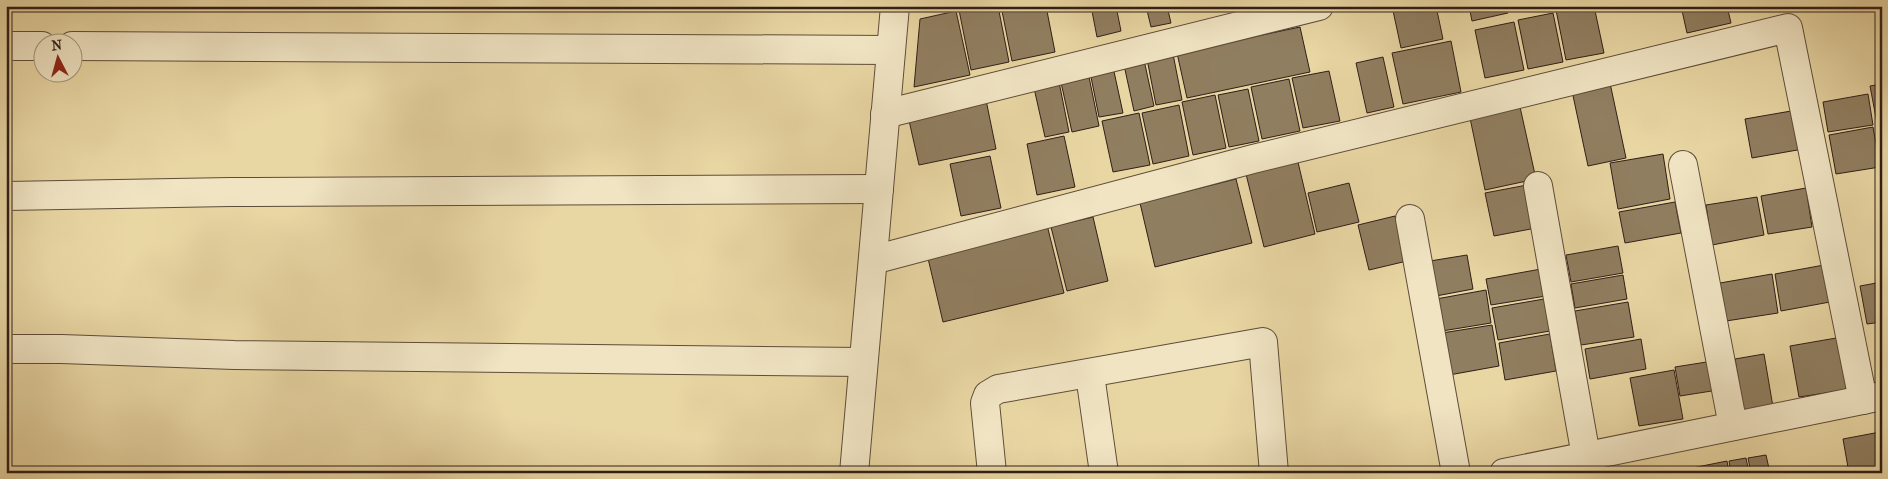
<svg xmlns="http://www.w3.org/2000/svg" width="1888" height="479" font-family="'IM FELL French Canon',serif">
  <style>
    .building { fill: #907e60; stroke: #301e17 }
    .lines { fill: none; stroke-linecap: round; stroke-linejoin: round }
    .minor-casing { stroke: #5e4c3a; stroke-width: 30 }
    .minor { stroke: #f0e4c3; stroke-width: 28 }
  </style>
  <rect width="100%" height="100%" fill="#e8d6a3"/>
  <filter id="stains"><feTurbulence type="fractalNoise" baseFrequency=".004" numOctaves="4"/><feColorMatrix values="0 0 0 0 .2 0 0 0 0 .09 0 0 0 0 .02 0 0 0 .5 -.17"/></filter>
  <radialGradient id="worn" r=".72"><stop offset=".6" stop-color="#630" stop-opacity="0"/><stop offset="1" stop-color="#630" stop-opacity=".3"/></radialGradient>
  <g class="building">
    <polygon points="977,6 998,6 1009,62 971,70 959,10"/>
    <polygon points="1001,6 1046,6 1055,52 1012,61"/>
    <polygon points="1091,6 1116,6 1121,31 1097,37"/>
    <polygon points="1146,6 1167,6 1171,23 1151,27"/>
    <polygon points="1392,6 1436,6 1443,39 1401,48"/>
    <polygon points="1469,6 1506,6 1508,13 1472,21"/>
    <polygon points="1574,6 1594,6 1604,53 1566,60 1556,10"/>
    <polygon points="1681,6 1727,6 1731,23 1687,33"/>
    <polygon points="956,11 970,75 914,87 920,19"/>
    <polygon points="1553,13 1563,62 1528,69 1518,20"/>
    <polygon points="1514,22 1524,70 1485,78 1475,30"/>
    <polygon points="1300,27 1310,72 1187,98 1177,53"/>
    <polygon points="1451,41 1461,92 1403,104 1392,53"/>
    <polygon points="1173,54 1182,100 1156,105 1147,59"/>
    <polygon points="1383,57 1394,107 1367,113 1356,63"/>
    <polygon points="1144,60 1154,106 1134,111 1124,65"/>
    <polygon points="1113,67 1123,113 1099,117 1090,72"/>
    <polygon points="1329,71 1340,121 1303,128 1292,78"/>
    <polygon points="1088,72 1099,126 1072,132 1060,78"/>
    <polygon points="1289,79 1300,131 1262,139 1251,87"/>
    <polygon points="1059,82 1069,132 1045,137 1034,88"/>
    <polygon points="1610,83 1626,158 1588,166 1572,91"/>
    <polygon points="1882,84 1882,122 1877,123 1870,86"/>
    <polygon points="1248,89 1259,141 1229,147 1218,95"/>
    <polygon points="1868,94 1873,125 1828,132 1823,102"/>
    <polygon points="1215,95 1226,148 1193,155 1182,102"/>
    <polygon points="986,100 996,149 919,165 908,116"/>
    <polygon points="1179,105 1189,156 1153,164 1142,113"/>
    <polygon points="1520,107 1536,179 1485,190 1470,118"/>
    <polygon points="1797,110 1803,149 1752,158 1745,119"/>
    <polygon points="1139,113 1150,165 1113,172 1102,121"/>
    <polygon points="1878,126 1882,126 1882,150"/>
    <polygon points="1873,127 1880,167 1836,174 1829,135"/>
    <polygon points="1064,136 1075,187 1037,195 1027,144"/>
    <polygon points="1663,154 1670,199 1618,209 1610,163"/>
    <polygon points="990,156 1001,208 961,216 950,164"/>
    <polygon points="1297,158 1315,234 1264,247 1245,170"/>
    <polygon points="1236,179 1252,243 1155,267 1140,203"/>
    <polygon points="1349,183 1359,222 1317,232 1308,193"/>
    <polygon points="1527,185 1536,228 1494,236 1485,193"/>
    <polygon points="1806,188 1812,227 1768,234 1761,196"/>
    <polygon points="1757,197 1764,235 1712,245 1706,205"/>
    <polygon points="1675,202 1681,233 1625,243 1619,212"/>
    <polygon points="1395,216 1407,261 1369,270 1358,225"/>
    <polygon points="1093,217 1108,281 1067,291 1051,227"/>
    <polygon points="1047,225 1064,293 943,322 927,254"/>
    <polygon points="1618,246 1623,273 1571,282 1566,255"/>
    <polygon points="1467,255 1473,289 1436,296 1430,261"/>
    <polygon points="1824,265 1830,302 1781,311 1775,274"/>
    <polygon points="1541,269 1546,296 1491,305 1486,279"/>
    <polygon points="1772,274 1778,313 1726,321 1720,283"/>
    <polygon points="1623,275 1627,299 1575,308 1571,284"/>
    <polygon points="1882,282 1882,322 1867,324 1860,286"/>
    <polygon points="1486,290 1491,323 1442,331 1436,299"/>
    <polygon points="1544,299 1550,331 1498,340 1492,308"/>
    <polygon points="1628,302 1634,337 1581,345 1575,311"/>
    <polygon points="1492,325 1499,366 1449,375 1442,333"/>
    <polygon points="1550,334 1556,371 1505,380 1499,343"/>
    <polygon points="1842,337 1852,389 1799,397 1790,346"/>
    <polygon points="1641,339 1646,369 1590,379 1585,349"/>
    <polygon points="1764,354 1773,407 1744,412 1735,359"/>
    <polygon points="1713,361 1718,390 1680,396 1675,367"/>
    <polygon points="1674,370 1683,419 1639,426 1630,378"/>
    <polygon points="1880,432 1882,473 1849,473 1843,439"/>
    <polygon points="1766,455 1770,473 1751,473 1748,458"/>
    <polygon points="1746,458 1749,473 1731,473 1729,461"/>
    <polygon points="1727,461 1729,473 1693,473 1692,468"/>
  </g>
  <g class="lines">
    <g class="minor-casing">
      <g id="minor">
        <polyline points="6,46 42,46"/>
        <polyline points="72,46 891,50"/>
        <polyline points="885,114 1319,6"/>
        <polyline points="1683,165 1733,426"/>
        <polyline points="1538,186 1586,456"/>
        <polyline points="6,196 230,192 879,189"/>
        <polyline points="1410,219 1456,473"/>
        <polyline points="873,260 1253,159 1788,28 1863,400"/>
        <polyline points="6,349 61,349 234,355 862,362"/>
        <polyline points="1090,375 1104,473"/>
        <polyline points="854,473 895,6"/>
        <polyline points="992,473 985,403 988,395 998,389 1263,342 1274,473"/>
        <polyline points="1504,473 1882,396"/>
      </g>
    </g>
    <use href="#minor" class="minor"/>
  </g>
  <rect width="1888" height="479" fill="none" stroke="#e8d6a3" stroke-width="25"/>
  <rect x="8" y="8" width="1873" height="464" fill="none" stroke="#301e17" stroke-width="2.5"/>
  <rect x="12" y="12" width="1863" height="454" fill="none" stroke="#301e17"/>
  <g transform="translate(58 58) rotate(354)"><circle r="24" fill="#f0e4c3" stroke="#a3957e"/>
  <path d="M0-4L9 19L0 12L-9 19Z" fill="#8f2418"/>
  <text y="-8" font-size="14" font-weight="bold" text-anchor="middle" fill="#301e17">N</text>
  </g>
  <rect width="100%" height="100%" filter="url(#stains)"/>
  <rect width="100%" height="100%" fill="url(#worn)"/>
</svg>
